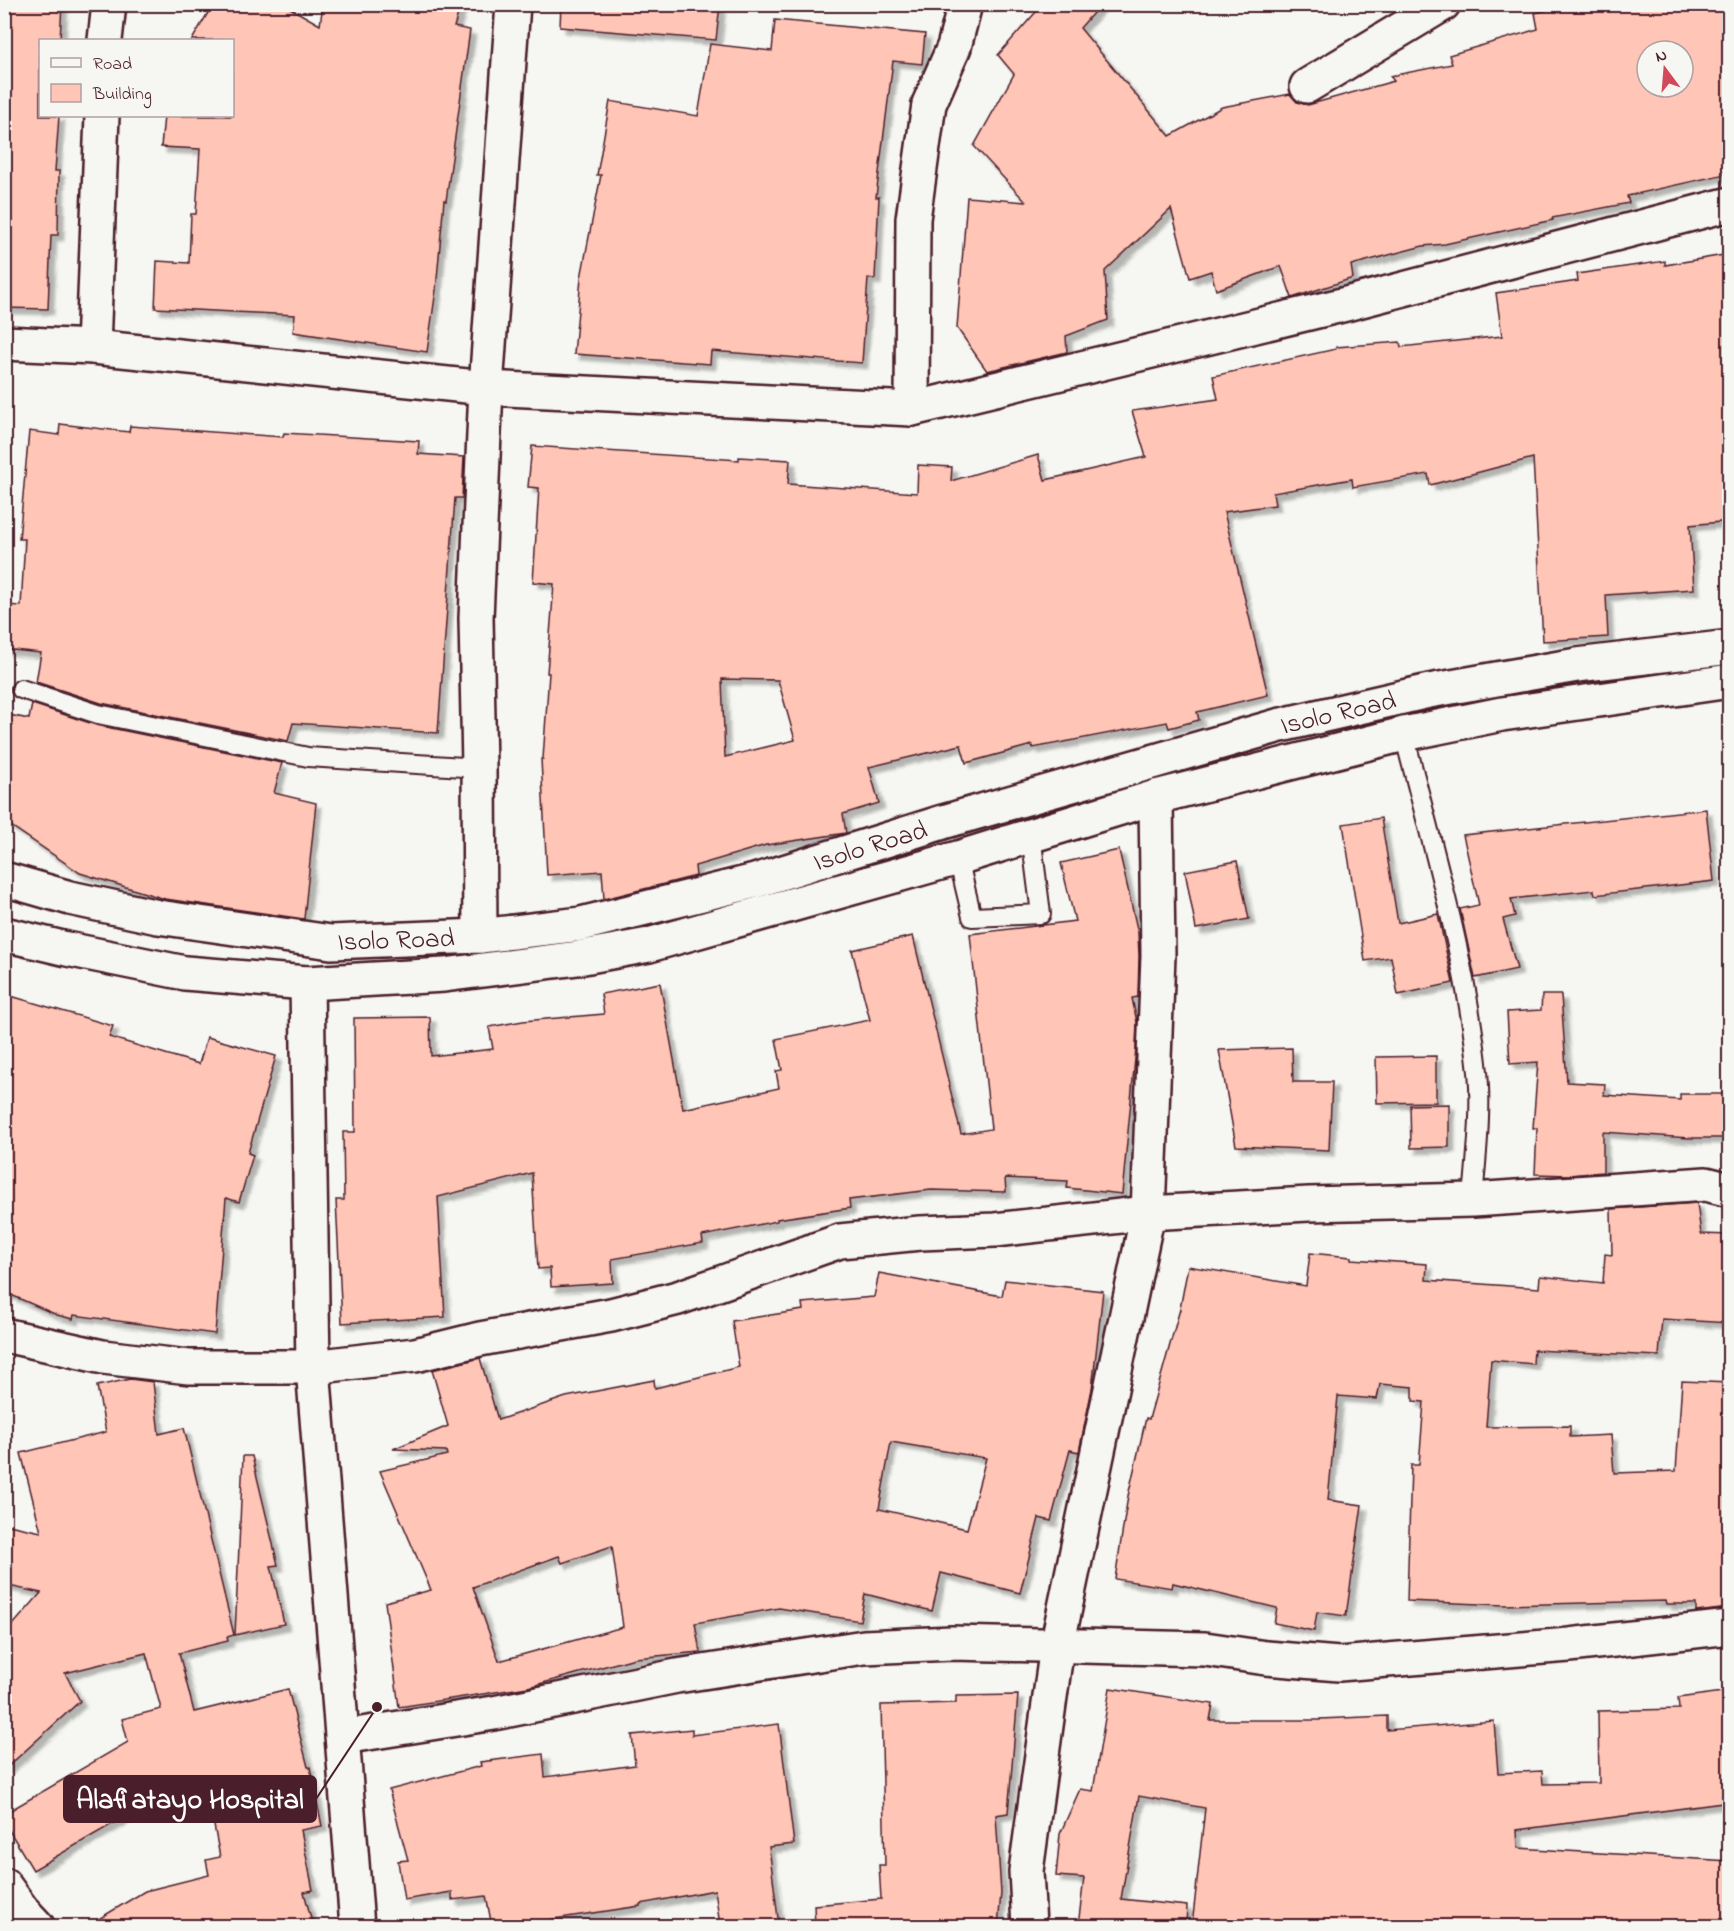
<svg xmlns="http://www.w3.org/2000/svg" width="1734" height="1931" font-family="'Indie Flower',sans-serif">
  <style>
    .building { fill: #ffc5b6; stroke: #4a1f2b; stroke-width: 1.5; fill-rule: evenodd; filter: url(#shadow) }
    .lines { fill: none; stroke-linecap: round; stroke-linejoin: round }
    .service-casing { stroke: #4a1f2b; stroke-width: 22 }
    .minor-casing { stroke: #4a1f2b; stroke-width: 38 }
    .tertiary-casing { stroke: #4a1f2b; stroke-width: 38 }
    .primary-casing { stroke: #4a1f2b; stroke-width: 38 }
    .service { stroke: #f6f6f2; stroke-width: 18 }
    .minor { stroke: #f6f6f2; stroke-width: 33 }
    .tertiary { stroke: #f6f6f2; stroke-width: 33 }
    .primary { stroke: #f6f6f2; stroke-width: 33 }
    .labels { text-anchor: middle; stroke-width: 4.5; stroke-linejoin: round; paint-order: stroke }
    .street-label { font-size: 27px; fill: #4a1f2b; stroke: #f6f6f2 }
    .leader { fill: none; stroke: #4a1f2b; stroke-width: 2 }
    .callout-dot { fill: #4a1f2b; stroke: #f6f6f2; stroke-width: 2 }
    .callout { fill: #4a1f2b; stroke: #4a1f2b; stroke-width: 2 }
    .callout-label { font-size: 28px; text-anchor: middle; font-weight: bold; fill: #fff }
  </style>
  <defs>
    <filter id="shadow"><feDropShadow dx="5.5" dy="5.5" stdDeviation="1.5" flood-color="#0004"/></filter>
  </defs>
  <rect width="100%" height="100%" fill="#f6f6f2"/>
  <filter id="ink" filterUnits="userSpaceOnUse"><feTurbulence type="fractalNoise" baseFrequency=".0167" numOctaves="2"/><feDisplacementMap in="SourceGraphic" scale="12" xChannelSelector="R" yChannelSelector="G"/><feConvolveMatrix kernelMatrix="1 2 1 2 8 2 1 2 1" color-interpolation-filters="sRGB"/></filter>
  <g filter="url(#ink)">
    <g class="building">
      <polygon points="4,4 62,4 60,40 40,40 40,116 59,116 55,171 59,171 58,235 51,235 48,309 4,308"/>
      <polygon points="213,4 283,4 320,25 323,4 461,4 454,27 470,30 446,201 444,200 436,290 427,352 293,332 295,315 155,308 157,261 189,263 191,214 196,214 200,149 161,147 164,116 232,116 232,40 192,40"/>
      <polygon points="561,4 720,4 716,40 560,27"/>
      <path d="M1043 4H1101L1080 28 1170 136 1222 107 1290 94 1297 102 1308 105 1394 81 1390 76 1452 64 1449 55 1538 29 1535 13 1571 4H1730V173L1627 196 1629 203 1552 218 1553 220 1445 244 1423 246 1351 265 1353 278 1292 298 1281 266 1216 290 1211 271 1190 278 1171 209 1105 271 1108 320 1066 336 1067 352 987 371 957 328 967 197 1026 202 974 146 1014 74 998 55ZM1647 51H1683V87H1647Z"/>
      <polygon points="775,20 925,34 922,64 893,61 876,197 879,197 875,279 868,278 862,363 711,351 710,364 574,354 581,278 601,175 597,175 610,101 698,116 710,44 772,51"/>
      <path d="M1730 254V521L1690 525 1694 589 1606 595 1608 637 1543 641 1533 458 1430 485 1428 474 1353 487 1352 479 1273 493 1275 505 1224 512 1268 695 1197 712 1199 720 1169 728 1167 722 1033 748 1032 745 966 763 961 745 869 767 879 803 843 814 846 833 766 845 695 866 696 876 604 899 602 871 547 875 541 759H543L549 673H547L554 584 533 582 539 488 528 487 532 446 739 460V457L790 460 788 484 917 493 918 465 952 467 951 481 1038 455 1045 480 1146 457 1132 411 1218 399 1213 376 1336 349V347L1400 342 1401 347 1502 336 1496 293 1578 281 1577 274 1665 261V265ZM722 679 778 680 795 740 725 757Z"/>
      <polygon points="60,424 129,432 130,426 283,437 284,433 419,441 418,454 464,457 462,498 455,498 438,733 293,723 288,741 101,703 36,682 41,653 4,649 4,605 21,606 25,539 19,539 29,431 59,435"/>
      <polygon points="32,704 96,725 282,763 274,793 316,803 304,919 165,899 80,873 4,821 4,740 9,715 29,719"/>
      <polygon points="1706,809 1714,881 1595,895 1594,890 1511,899 1515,916 1503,919 1517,969 1475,978 1460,909 1479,905 1463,835"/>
      <polygon points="1381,818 1398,923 1438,914 1453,983 1398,995 1391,957 1365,961 1343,824"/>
      <polygon points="1119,850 1138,933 1139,956 1138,997 1132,998 1137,1022 1136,1048 1122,1194 1067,1188 1068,1181 1005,1178 1006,1192 931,1190 849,1200 850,1208 777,1219 777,1221 702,1236 703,1243 612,1259 613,1283 551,1287 550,1268 538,1269 532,1173 438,1197 445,1317 342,1323 336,1200 344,1200 343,1132 355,1132 354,1018 430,1017 431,1056 493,1049 489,1027 523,1021 604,1014 601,994 660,983 683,1109 779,1088 776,1071 782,1070 776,1039 870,1020 852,950 913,936 961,1134 991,1129 970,934 1075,921 1061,863"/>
      <polygon points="1237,861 1249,919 1196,929 1185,871"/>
      <polygon points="4,994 113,1026 109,1037 199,1064 207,1037 276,1056 248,1153 253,1155 239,1202 226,1198 215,1334 74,1315 73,1319 57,1315 4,1292"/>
      <polygon points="1542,995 1561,995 1567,1082 1605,1084 1604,1095 1680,1100 1680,1094 1730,1094 1730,1138 1689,1138 1603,1132 1603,1172 1569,1175 1535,1174 1537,1128 1533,1128 1538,1062 1510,1064 1507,1012 1541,1010"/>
      <polygon points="1292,1048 1293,1082 1332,1082 1329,1150 1236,1146 1219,1050"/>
      <polygon points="1436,1056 1436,1102 1377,1103 1376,1057"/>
      <polygon points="1449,1104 1449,1147 1411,1148 1410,1105"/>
      <polygon points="1697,1203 1701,1234 1730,1235 1730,1323 1662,1319 1659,1356 1534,1350 1533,1364 1491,1360 1486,1427 1570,1426 1570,1437 1611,1435 1614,1473 1676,1471 1682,1381 1730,1383 1730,1455 1728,1455 1729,1608 1696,1612 1696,1604 1667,1604 1666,1601 1504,1605 1407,1601 1411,1465 1419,1465 1424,1402 1413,1401 1413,1387 1380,1384 1377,1399 1338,1396 1328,1500 1362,1505 1346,1616 1317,1612 1314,1631 1274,1623 1277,1608 1173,1583 1172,1588 1115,1579 1128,1496 1146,1418 1149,1419 1180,1309 1188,1266 1306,1286 1310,1253 1351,1257 1351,1259 1427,1264 1426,1280 1539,1288 1540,1276 1603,1283 1605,1254 1612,1255 1611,1209"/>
      <path d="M879 1273 1002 1296 1005 1280 1103 1291 1092 1389 1079 1452 1070 1450 1051 1521 1039 1518 1020 1593 941 1573 932 1611 865 1594 860 1621 779 1608 695 1623 700 1652 635 1658 528 1687 399 1707 385 1602 431 1590 380 1471 447 1455 446 1451 393 1449 448 1426 432 1370 480 1358 498 1420 566 1397 654 1380 655 1388 739 1367 732 1321 803 1310 802 1303 874 1297ZM891 1442 986 1458 967 1529 879 1509ZM612 1546 623 1627 499 1661 473 1587 559 1556 562 1563Z"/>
      <polygon points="130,1379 153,1382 159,1434 184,1428 234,1635 227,1637 228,1641 179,1653 194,1712 288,1689 308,1767 310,1767 322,1826 301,1830 313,1890 304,1892 313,1926 87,1926 145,1891 209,1875 206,1860 220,1857 205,1778 135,1800 140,1808 33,1870 4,1822 4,1814 128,1742 122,1719 161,1709 146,1653 65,1673 80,1701 4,1770 4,1635 41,1593 4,1585 4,1524 41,1532 21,1453 106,1432 97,1386"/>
      <polygon points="243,1456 252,1456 278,1565 271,1566 284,1624 235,1635"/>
      <polygon points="1110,1688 1213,1704 1210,1720 1320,1720 1320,1719 1387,1716 1387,1730 1494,1721 1498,1773 1542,1771 1543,1784 1599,1783 1598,1711 1679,1709 1678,1698 1730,1691 1730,1802 1517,1830 1518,1848 1730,1861 1730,1926 1266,1926 1224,1922 1223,1926 1192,1926 1205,1808 1139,1796 1121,1899 1187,1906 1186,1926 1078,1926 1084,1878 1056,1876 1060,1834 1080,1789 1093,1791"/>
      <polygon points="1018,1695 1008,1813 996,1815 1001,1893 998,1926 815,1926 814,1905 881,1899 879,1865 885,1865 881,1705 956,1703 956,1696"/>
      <polygon points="779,1724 794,1844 769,1847 779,1926 720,1926 715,1890 640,1904 640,1906 533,1922 534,1926 492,1926 486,1896 452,1900 452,1892 404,1900 398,1861 408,1860 389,1790 481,1766 480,1762 543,1754 545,1777 635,1765 632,1735 692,1729 692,1735"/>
    </g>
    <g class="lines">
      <g class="service-casing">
        <g id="service">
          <polyline points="21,689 98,714 308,757 479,768"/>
          <path d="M1404 734C1432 846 1466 957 1478 1072 1482 1112 1476 1160 1473 1200"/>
          <polyline points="958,858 972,917 1041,914 1031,835"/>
        </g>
      </g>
      <g class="minor-casing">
        <g id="minor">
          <polyline points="105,40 109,4"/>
          <polyline points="1307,86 1443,4"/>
          <polyline points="4,343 93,347 486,388 912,409 1346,304 1730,204"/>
          <polyline points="93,347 102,116"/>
          <polyline points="912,409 913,219 929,104 954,47 965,4"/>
          <polyline points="307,983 313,1367 357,1926"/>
          <polyline points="4,1335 103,1357 189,1367 313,1367 415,1355 480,1339 611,1315 678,1298 840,1241 920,1233 995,1230 1148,1213 1309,1204 1473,1200 1706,1184 1730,1190"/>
          <polyline points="343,1737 494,1713 677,1676 864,1647 952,1643 1205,1649 1266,1658 1339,1664 1569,1645 1730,1627"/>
          <polyline points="4,1885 22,1910 37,1926"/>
          <polyline points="1029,1926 1026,1871 1057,1646 1148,1213 1158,956 1156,797"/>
        </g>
      </g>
      <g class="tertiary-casing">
        <polyline id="tertiary" points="480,936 479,768 476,618 486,388 513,4"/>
      </g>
      <g class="primary-casing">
        <g id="primary">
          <polyline points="4,879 70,898 158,917 331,942 480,936 581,924 755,881 943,822 1277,726 1429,691 1502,678 1577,665 1730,647"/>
          <polyline points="4,934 67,949 185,973 307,983 444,975 578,958 649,945 958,858 1156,797 1404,734 1502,714 1730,681"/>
        </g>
      </g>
      <use href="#service" class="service"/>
      <use href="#minor" class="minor"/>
      <use href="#tertiary" class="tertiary"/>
      <use href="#primary" class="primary"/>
    </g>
  </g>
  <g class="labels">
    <g class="street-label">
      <text transform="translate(1338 712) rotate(-13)" y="9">Isolo Road</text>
      <text transform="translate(870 845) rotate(-17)" y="9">Isolo Road</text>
      <text transform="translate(396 939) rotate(-2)" y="9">Isolo Road</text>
    </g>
  </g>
  <path class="leader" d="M377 1707L316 1799"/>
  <circle class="callout-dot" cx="377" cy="1707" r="6"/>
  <rect class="callout" x="64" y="1776" width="252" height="46" rx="6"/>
  <g class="callout-label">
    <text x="190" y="1808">Alafiatayo Hospital</text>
  </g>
  <rect width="1734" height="1931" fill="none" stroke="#f6f6f2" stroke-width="24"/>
  <rect x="12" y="12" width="1710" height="1907" fill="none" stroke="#4a1f2b" stroke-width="2" filter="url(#ink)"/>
  <rect x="39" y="39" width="195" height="78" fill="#f6f6f2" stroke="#b1a0a2" stroke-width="1.5"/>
  <rect x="51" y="58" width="30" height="9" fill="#f6f6f2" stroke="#b1a0a2" stroke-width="1.5"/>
  <text x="93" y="69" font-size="18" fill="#4a1f2b">Road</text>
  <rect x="51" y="84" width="30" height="18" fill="#ffc5b6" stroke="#b1a0a2" stroke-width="1.5"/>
  <text x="93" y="99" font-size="18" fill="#4a1f2b">Building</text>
  <g transform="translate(1665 69) rotate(344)"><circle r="28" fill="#f6f6f2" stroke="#b1a0a2" stroke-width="1.5"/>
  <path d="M0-4.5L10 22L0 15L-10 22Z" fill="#d1495b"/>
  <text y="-9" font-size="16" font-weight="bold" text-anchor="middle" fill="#4a1f2b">N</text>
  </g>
</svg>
